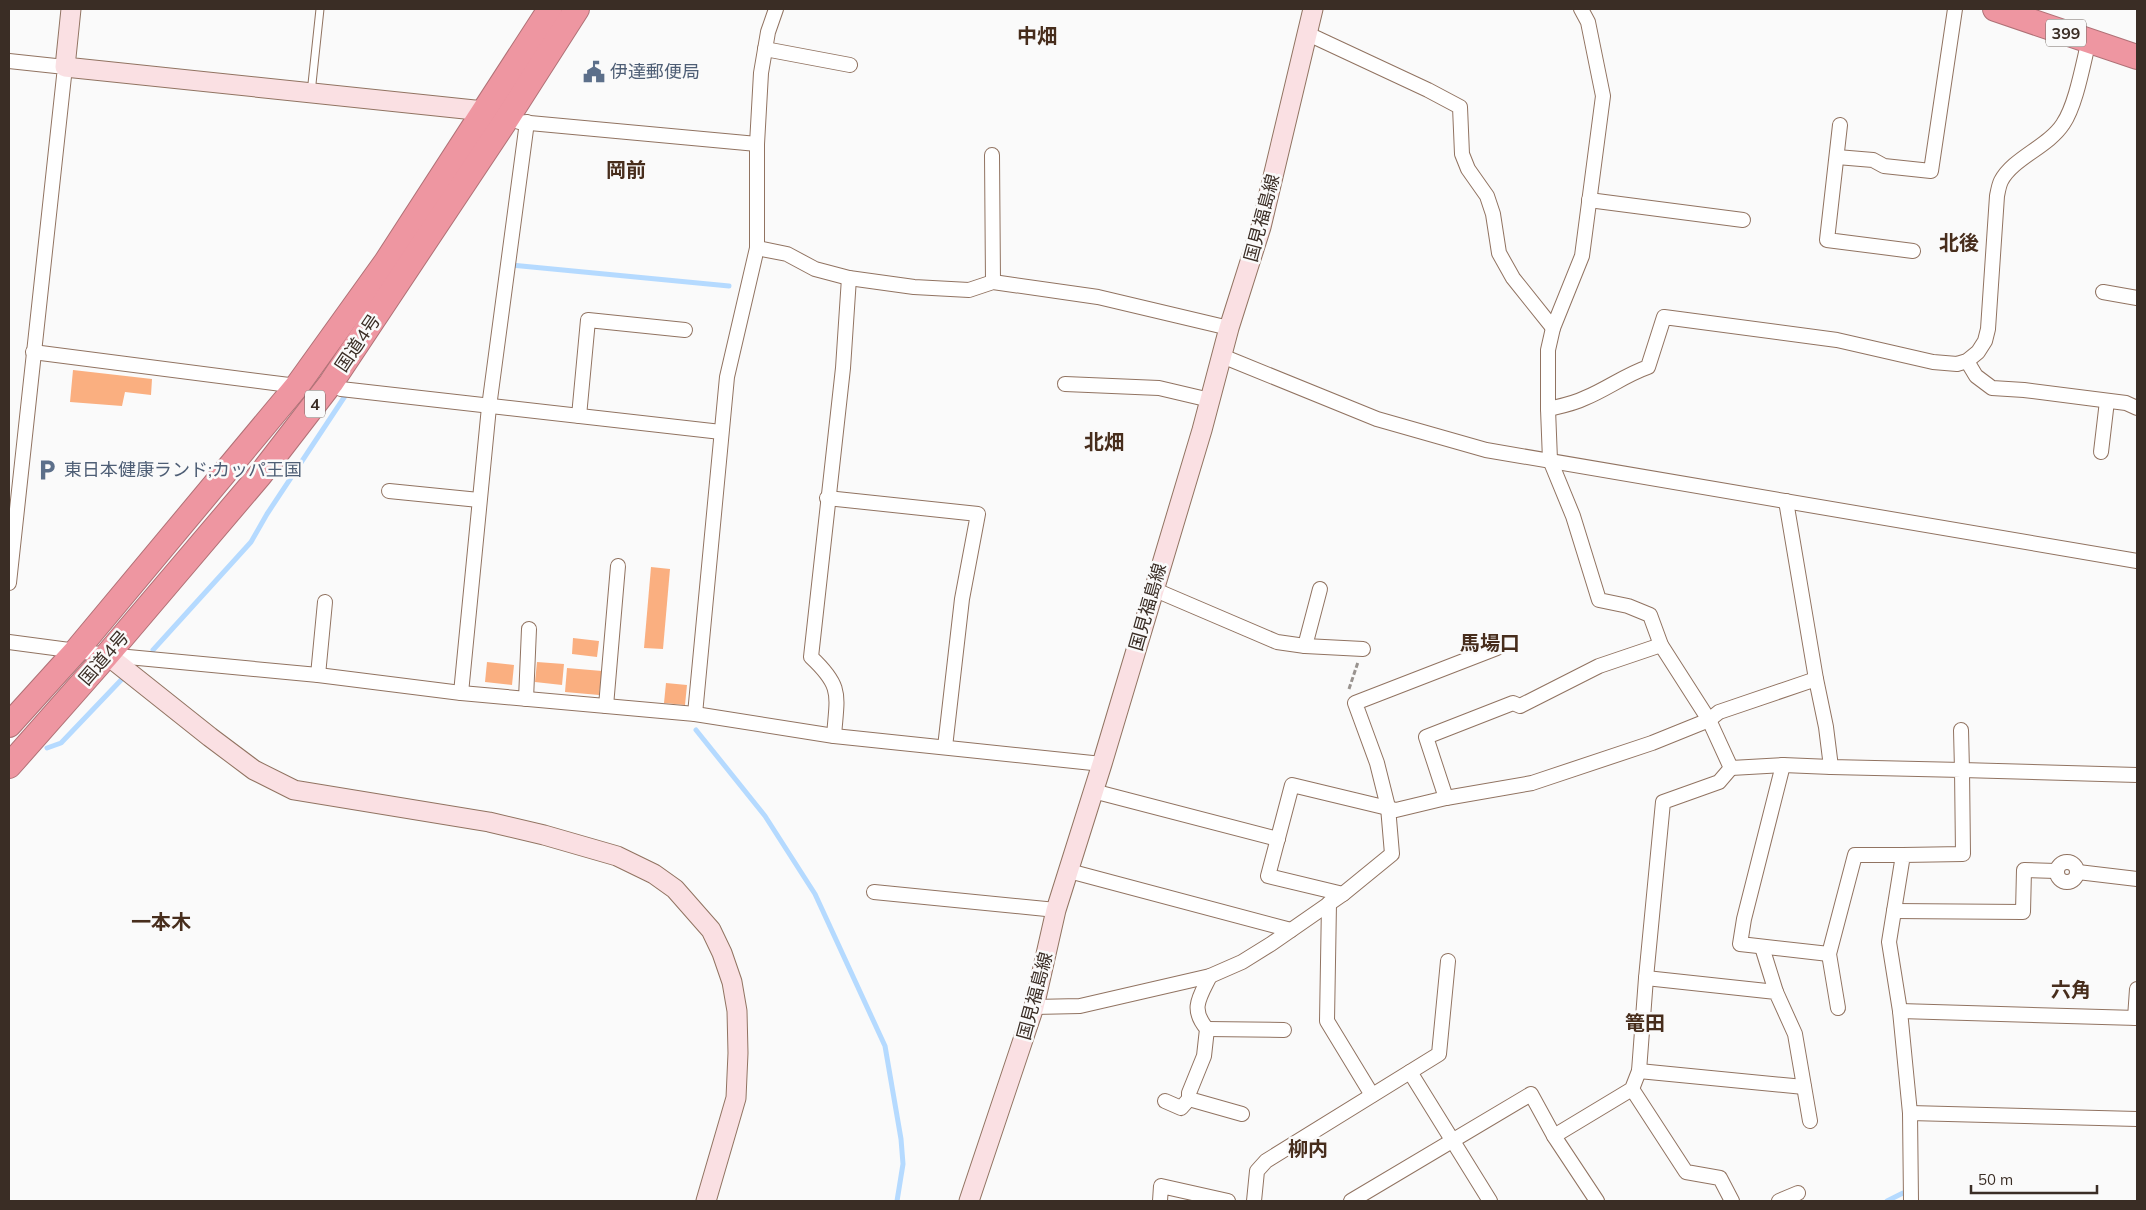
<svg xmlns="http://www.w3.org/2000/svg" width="2146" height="1210" font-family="Mulish,'Noto Sans JP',sans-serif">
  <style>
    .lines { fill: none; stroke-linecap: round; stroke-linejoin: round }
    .stream { stroke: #b5daff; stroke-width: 5 }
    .building { fill: #faaf80 }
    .lane-casing { stroke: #917361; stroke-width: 9 }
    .street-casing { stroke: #917361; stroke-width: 16 }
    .secondary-casing { stroke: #917361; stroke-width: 21 }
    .highway-casing { stroke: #af7176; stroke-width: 26 }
    .path { stroke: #99938f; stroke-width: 3; stroke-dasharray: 5 2.5; stroke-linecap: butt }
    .lane { stroke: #fff; stroke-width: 7 }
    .street { stroke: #fff; stroke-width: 14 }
    .secondary { stroke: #fae0e3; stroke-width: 19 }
    .highway { stroke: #ee96a1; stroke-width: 24 }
    .labels { text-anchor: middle; stroke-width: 5; stroke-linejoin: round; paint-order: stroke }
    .shield { fill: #fafafa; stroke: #746a65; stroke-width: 1 }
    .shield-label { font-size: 16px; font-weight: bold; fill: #3a2d25 }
    .service-label { font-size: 18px; fill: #4e5e75; stroke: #fafafa; text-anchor: start }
    .street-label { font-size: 18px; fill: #3a2d25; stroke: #fafafa }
    .quarter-label { font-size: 20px; font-weight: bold; fill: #472d1c; stroke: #fafafa }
  </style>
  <rect width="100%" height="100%" fill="#fafafa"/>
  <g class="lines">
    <g class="stream">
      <polyline points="511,265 729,286"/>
      <polyline points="153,650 251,542 267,514 347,393 349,393"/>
      <polyline points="696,730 765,816 815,894 885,1046 901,1139 903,1164 897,1201"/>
      <polyline points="47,748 61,743 123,678"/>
      <polyline points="1887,1201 1903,1193"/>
    </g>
  </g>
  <g class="building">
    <polygon points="73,370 152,379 151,395 125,392 122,406 70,402"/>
    <polygon points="651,567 670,569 663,649 644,648"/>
    <polygon points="573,638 599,641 597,657 572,654"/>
    <polygon points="487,662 514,665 512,685 485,682"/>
    <polygon points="537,662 564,664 562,685 535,682"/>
    <polygon points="567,668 602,671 599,695 565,692"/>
    <polygon points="666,683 687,685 685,705 664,703"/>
  </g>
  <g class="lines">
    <g class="lane-casing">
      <polyline id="lane" points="311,93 320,9"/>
    </g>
    <g class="street-casing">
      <g id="street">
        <polyline points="1308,34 1428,90 1460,107 1462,154 1468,169 1487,196 1493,214 1499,253 1513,278 1553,328"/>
        <polyline points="765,49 850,65"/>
        <polyline points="9,61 65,67 9,583"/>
        <polyline points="519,122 757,144"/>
        <polyline points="1840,125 1827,240 1913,251"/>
        <polyline points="992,155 993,282"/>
        <polyline points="1837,157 1873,160 1884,166 1931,171 1955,9"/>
        <polyline points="1589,200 1743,220"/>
        <polyline points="757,248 787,254 815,269 849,278 914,287 969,290 993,282 1098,297 1229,328"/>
        <polyline points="2103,292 2137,298"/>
        <polyline points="33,352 297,386"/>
        <polyline points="1222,356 1377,419 1486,450 2137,561"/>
        <polyline points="1967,361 1976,376 1992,388 2024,390 2126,403 2137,408"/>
        <polyline points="331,383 341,389 721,432"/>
        <polyline points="1065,384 1159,388 1210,400"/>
        <path d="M1548 409C1561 406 1573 404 1585 398 1607 389 1625 375 1648 367L1664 317 1837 340 1933 362 1957 364 1967 361 1978 352 1985 341 1988 329 1997 196C1998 191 1999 185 2001 181 2013 158 2048 147 2063 124 2076 105 2083 64 2089 40"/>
        <polyline points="579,416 588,320 685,330"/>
        <polyline points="2101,452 2107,401"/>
        <polyline points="389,491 479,500"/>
        <polyline points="827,498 978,514 962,599 945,747"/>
        <polyline points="1786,501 1816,679 1826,727 1831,767 1962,770 1963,854 1903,855 1889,942 1900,1011 1910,1113"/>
        <polyline points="1153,589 1277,642 1305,646 1363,649"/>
        <polyline points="9,642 107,655 318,675 461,693 695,714 834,736 1102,764"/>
        <polyline points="1661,645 1599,666 1520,706 1513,703 1426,737 1446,798 1532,783 1652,743 1709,720 1719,712 1816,679"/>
        <polyline points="1305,646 1320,589"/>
        <polyline points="318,675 325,602"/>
        <polyline points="461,693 489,407 527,122"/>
        <polyline points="526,699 529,629"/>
        <polyline points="606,706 618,566"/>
        <polyline points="695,714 727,377 757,248 757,144 761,73 768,32 776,9"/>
        <polyline points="1961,730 1962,770 2137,775"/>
        <path d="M834 736C837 695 843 687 811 657L843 368 849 278"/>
        <polyline points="1783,765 1744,919 1740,944 1829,954"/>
        <polyline points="1731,768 1783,765 1831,767"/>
        <polyline points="1093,791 1278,839"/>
        <circle cx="2067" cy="872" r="10"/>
        <polyline points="1069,871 1291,930"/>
        <polyline points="2078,872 2137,879"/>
        <polyline points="874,892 1056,910"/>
        <polyline points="1343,894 1268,876 1292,785 1396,810 1446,798"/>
        <polyline points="1329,903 1327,1021 1372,1095"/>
        <polyline points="1894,911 2023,912 2024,870 2056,871"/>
        <polyline points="1762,947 1776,992"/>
        <path d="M1210 976C1199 998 1190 1009 1207 1029L1204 1056 1189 1093V1099L1242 1114"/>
        <polyline points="1646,978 1776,992 1795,1034 1810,1121"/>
        <polyline points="1034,1007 1080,1006 1210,976 1242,962 1271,944 1343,894 1392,854 1388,807 1377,763 1355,703 1497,648"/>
        <polyline points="1838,1008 1829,954 1855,855 1903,855"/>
        <polyline points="1900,1011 2137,1018"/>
        <polyline points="2135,1018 2137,989"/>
        <polyline points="1207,1029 1284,1030"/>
        <polyline points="1639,1071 1804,1087"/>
        <polyline points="1410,1072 1490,1201"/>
        <polyline points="1632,1089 1686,1172 1720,1178 1732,1201"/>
        <polyline points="1165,1101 1181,1108 1189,1099"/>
        <polyline points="1554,1136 1632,1089 1639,1071 1646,978 1663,802 1719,782 1731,768 1709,720 1661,645 1650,615 1628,606 1599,600 1573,516 1550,460 1548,409 1548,350 1553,328 1582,256 1603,96 1588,22 1581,9"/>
        <polyline points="1160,1201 1161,1186 1228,1201"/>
        <polyline points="1254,1201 1257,1171 1266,1161 1439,1054 1448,961"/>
        <polyline points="1351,1201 1531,1094 1554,1136 1597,1201"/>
        <polyline points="1779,1201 1798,1193"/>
        <polyline points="1911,1201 1910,1113 2137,1119"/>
      </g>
    </g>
    <g class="secondary-casing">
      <g id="secondary">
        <polyline points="71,9 65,67 484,111"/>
        <polyline points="107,655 210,737 254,770 294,790 489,822 544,835 617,856 654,874 675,889 711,930 722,953 732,982 737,1011 738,1053 736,1098 706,1201"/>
        <polyline points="969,1201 1034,1007 1056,910 1102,764 1202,430 1229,328 1261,227 1313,9"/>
      </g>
    </g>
    <g class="highway-casing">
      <g id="highway">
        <polyline points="1995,9 2137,57"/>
        <polyline points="9,725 76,651 297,386 386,262 550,9"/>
        <polyline points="9,766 107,655 260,475 331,383 506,120 577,9"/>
      </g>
    </g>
    <polyline class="path" points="1349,689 1358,662"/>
    <use href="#lane" class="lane"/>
    <use href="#street" class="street"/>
    <use href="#secondary" class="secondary"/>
    <use href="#highway" class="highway"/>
  </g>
  <defs>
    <g id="civic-bare" transform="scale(1.725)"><path d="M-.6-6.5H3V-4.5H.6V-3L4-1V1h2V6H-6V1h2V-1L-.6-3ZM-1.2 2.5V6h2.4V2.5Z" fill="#5c6f8a" stroke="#fafafa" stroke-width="2.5" paint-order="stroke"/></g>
    <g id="parking-bare" transform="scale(1.725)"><path d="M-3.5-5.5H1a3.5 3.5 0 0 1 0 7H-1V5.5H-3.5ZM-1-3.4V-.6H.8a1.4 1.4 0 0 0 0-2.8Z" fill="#5c6f8a" stroke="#fafafa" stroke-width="2.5" paint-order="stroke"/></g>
  </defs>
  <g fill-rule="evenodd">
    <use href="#civic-bare" x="594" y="72"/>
    <use href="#parking-bare" x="47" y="470"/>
  </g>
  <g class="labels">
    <g class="shield">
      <rect x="2046" y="19.5" width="40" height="27" rx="4"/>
      <rect x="305" y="390.5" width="20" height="27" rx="4"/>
    </g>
    <g class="shield-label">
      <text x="2066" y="39">399</text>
      <text x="315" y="410">4</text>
    </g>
    <g class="service-label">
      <text x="610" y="78">伊達郵便局</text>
      <text x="64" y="476">東日本健康ランド;カッパ王国</text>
    </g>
    <g class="street-label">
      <text transform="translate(1262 218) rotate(-75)" y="6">国見福島線</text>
      <text transform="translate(358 343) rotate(-56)" y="6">国道4号</text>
      <text transform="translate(1148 607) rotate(-74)" y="6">国見福島線</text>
      <text transform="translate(104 658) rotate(-49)" y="6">国道4号</text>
      <text transform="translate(1035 996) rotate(-75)" y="6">国見福島線</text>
    </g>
    <g class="quarter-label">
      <text x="1037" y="43">中畑</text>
      <text x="626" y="177">岡前</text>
      <text x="1959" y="250">北後</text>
      <text x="1104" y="449">北畑</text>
      <text x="1490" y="650">馬場口</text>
      <text x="161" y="929">一本木</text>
      <text x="2071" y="997">六角</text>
      <text x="1645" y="1030">篭田</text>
      <text x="1308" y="1156">柳内</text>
    </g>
  </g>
  <rect width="2146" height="1210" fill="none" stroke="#3a2d25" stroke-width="20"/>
  <path d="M1971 1185v8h126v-8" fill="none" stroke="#3a2d25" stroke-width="2.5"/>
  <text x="1978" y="1185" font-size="15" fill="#3a2d25" stroke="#fafafa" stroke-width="4" paint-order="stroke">50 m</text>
</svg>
